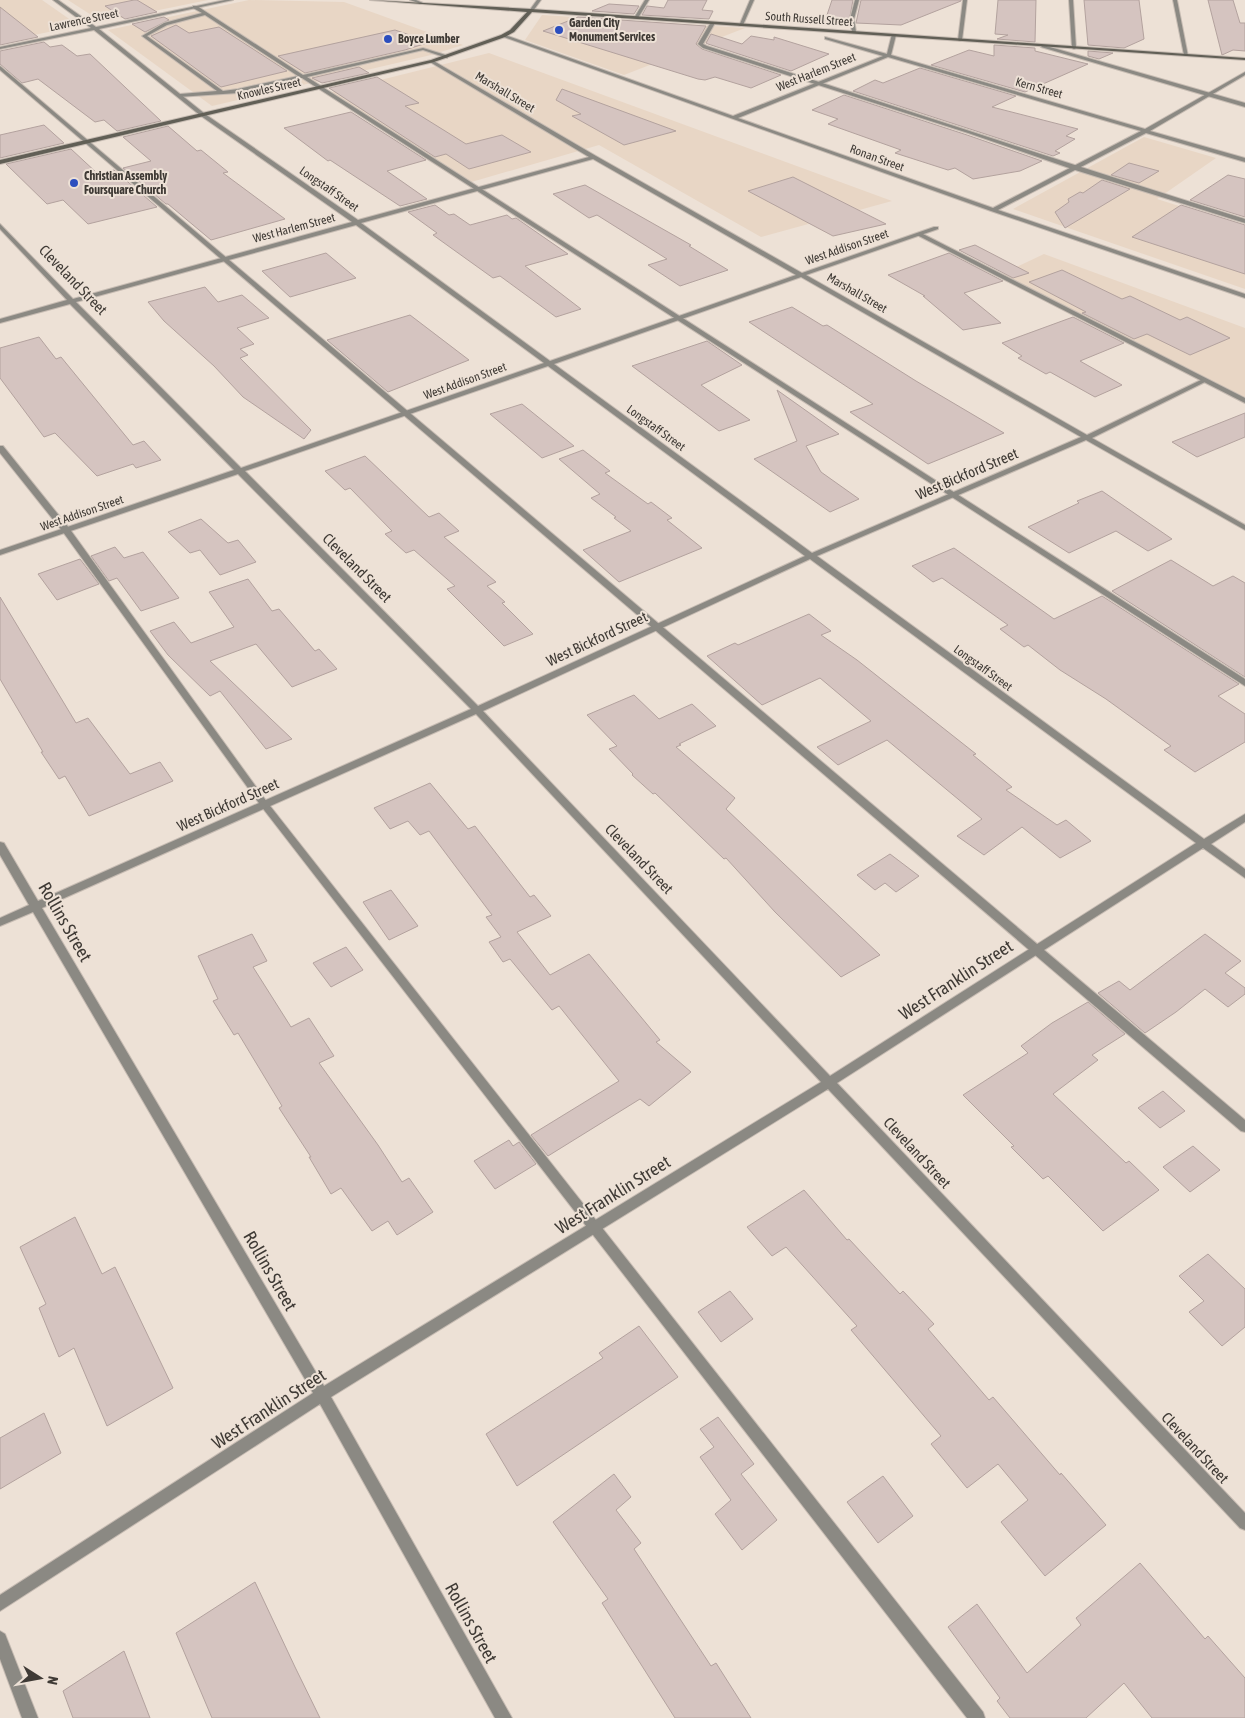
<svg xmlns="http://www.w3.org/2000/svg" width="1245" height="1718" font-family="'Asap Condensed',sans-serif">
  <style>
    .built { fill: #e8d6c5 }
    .building { fill: #d5c4c0; stroke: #b3a29e }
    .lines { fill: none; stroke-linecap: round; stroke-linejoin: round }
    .lane-casing { stroke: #c7bcb3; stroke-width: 2 }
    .street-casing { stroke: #c7bcb3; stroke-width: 2 }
    .secondary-casing { stroke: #c7bcb3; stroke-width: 2 }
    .lane { fill: #8b8983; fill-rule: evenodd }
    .street { fill: #8b8983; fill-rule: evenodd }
    .secondary { fill: #615f56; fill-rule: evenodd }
    .poi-dot { fill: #2c4ebe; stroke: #ede1d6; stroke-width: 2 }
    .labels { text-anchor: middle; stroke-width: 4; stroke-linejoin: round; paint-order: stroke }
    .far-street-label { font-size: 12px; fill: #3f3a35; stroke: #ede1d6 }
    .far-poi-label { font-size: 12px; font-weight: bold; fill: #3f3a35; stroke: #ede1d6; text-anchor: start }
    .street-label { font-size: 15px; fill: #3f3a35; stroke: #ede1d6 }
    .near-street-label { font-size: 18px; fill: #3f3a35; stroke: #ede1d6 }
  </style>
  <rect width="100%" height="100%" fill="#ede1d6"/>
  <g class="built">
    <polygon points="0,0 42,0 75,23 68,28 0,42"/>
    <polygon points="68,0 208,0 105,21 99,20"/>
    <polygon points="249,0 344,2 463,45 431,55 212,106 108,30"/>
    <polygon points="542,15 745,28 624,75 525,40"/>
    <polygon points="489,53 892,201 761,237 599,145 468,183 328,93"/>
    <polygon points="1144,137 1216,158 1157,199 1245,227 1245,289 1013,209"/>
    <polygon points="1044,254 1245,328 1245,401 1000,275"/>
  </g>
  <g class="building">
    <polygon points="134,0 137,0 157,12 125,19 105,6"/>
    <polygon points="668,0 707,0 702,10 713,11 709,19 642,15 647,6 664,8"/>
    <polygon points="832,0 853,0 849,22 825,21"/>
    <polygon points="861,0 961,0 961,1 901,25 856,23"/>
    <polygon points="998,0 1036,0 1035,42 997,39 1008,35 995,34"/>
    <polygon points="1084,0 1139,0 1144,39 1124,48 1088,45"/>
    <polygon points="1208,0 1233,0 1240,23 1245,23 1245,51 1233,50 1222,55"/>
    <polygon points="609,4 639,6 634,14 592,11"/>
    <polygon points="0,7 38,37 0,45"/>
    <polygon points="164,17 169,20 145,32 132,24"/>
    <polygon points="578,17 706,26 696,44 702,49 781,75 751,88 715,77 705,80 698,79 543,31"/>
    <polygon points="176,25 189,33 219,27 287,71 221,87 151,36"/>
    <polygon points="395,30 430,42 405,50 305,73 278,56"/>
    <polygon points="711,34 742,44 751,36 774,40 774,37 829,54 791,71 708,44 706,43"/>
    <polygon points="44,42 50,47 62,45 77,56 90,54 161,121 117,131 104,120 95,122 38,79 22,83 0,64 0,51"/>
    <polygon points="994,45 1035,48 1035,51 1088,64 1025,92 931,65 969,50 994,56"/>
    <polygon points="1088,51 1113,53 1099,59 1088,56"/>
    <polygon points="359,67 369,73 322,83 312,78"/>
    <polygon points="920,68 1016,96 992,107 1078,129 1066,136 1075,139 1055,151 1060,153 1053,156 853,91 875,80 883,83"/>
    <polygon points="377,77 419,103 405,106 466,144 502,135 531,152 469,169 446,154 435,157 329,88"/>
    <polygon points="562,89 676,131 624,145 572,116 581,114 556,100"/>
    <polygon points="844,95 967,135 1042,161 1020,171 973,179 955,168 948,170 895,153 901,150 828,124 838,119 812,110"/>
    <polygon points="351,112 426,160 387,171 427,199 400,206 330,160 328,161 284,128"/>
    <polygon points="44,125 64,143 0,158 0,135"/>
    <polygon points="168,126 197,151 201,150 228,172 223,173 285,219 211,240 168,204 166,204 123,168 151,161 123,137"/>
    <polygon points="71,149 98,174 114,170 157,207 88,224 63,200 47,204 6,164"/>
    <polygon points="1129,163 1159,171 1139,183 1111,175"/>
    <polygon points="1228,175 1245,179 1245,217 1190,200"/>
    <polygon points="793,177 886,224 833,236 748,191"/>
    <polygon points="1102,180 1130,189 1065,228 1055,212 1069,202 1068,199 1080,192 1083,193"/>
    <polygon points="585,185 691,245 689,246 728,270 680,286 648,265 667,259 597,215 589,218 553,194"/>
    <polygon points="435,205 449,215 454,214 470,225 507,215 512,219 516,218 568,254 525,266 581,309 556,317 500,276 493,278 433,235 437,233 408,212"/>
    <polygon points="1181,205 1245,225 1245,274 1132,237"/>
    <polygon points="975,245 1029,273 1013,278 959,250"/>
    <polygon points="326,253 356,278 290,297 262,271"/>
    <polygon points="949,253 1003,281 964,293 1001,323 963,330 923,296 925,296 888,275"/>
    <polygon points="1062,270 1122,299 1130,296 1180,320 1187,317 1230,338 1190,355 1147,334 1134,339 1082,313 1086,312 1029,282"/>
    <polygon points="205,287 218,302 242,295 269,318 237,328 254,344 240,349 248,355 240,358 311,430 304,439 243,397 214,366 164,321 148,302"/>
    <polygon points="792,307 823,326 827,325 916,381 1004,433 928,464 850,412 873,404 749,322"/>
    <polygon points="410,315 469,360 388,392 327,340"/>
    <polygon points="1073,317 1124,343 1080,361 1122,385 1095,397 1050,372 1046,374 1018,358 1022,356 1002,343"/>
    <polygon points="39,337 56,359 61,357 133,445 144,441 161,460 136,468 133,464 97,476 55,433 44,437 0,378 0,348"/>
    <polygon points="707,341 742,365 701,385 750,420 719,431 632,366"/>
    <polygon points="777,390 839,434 806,446 821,472 859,499 830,512 754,459 797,441"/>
    <polygon points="522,404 574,446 542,458 490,414"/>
    <polygon points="1245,413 1245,437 1197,457 1172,442"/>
    <polygon points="583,450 610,471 605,473 648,504 651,502 672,518 667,520 702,548 619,582 583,550 631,531 614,518 616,517 591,498 600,494 559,459"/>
    <polygon points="365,456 429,517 439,513 459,531 444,537 496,582 487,586 505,602 502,603 533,634 504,646 447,589 455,586 414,550 406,553 385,534 392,531 350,488 345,490 325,471"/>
    <polygon points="1102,491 1172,539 1148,551 1116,531 1069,553 1028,527 1079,503 1077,501"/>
    <polygon points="201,519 228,543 238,540 256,562 220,575 200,550 190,553 168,532"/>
    <polygon points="115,547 124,558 143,552 179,598 141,611 117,578 109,581 91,556"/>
    <polygon points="954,548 1054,619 1102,596 1239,684 1218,696 1245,714 1245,742 1195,772 1164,750 1171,746 1106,699 1060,670 1028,645 1024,647 1000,629 1008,625 942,578 933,582 912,566"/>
    <polygon points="80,559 99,584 57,600 38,574"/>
    <polygon points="1171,560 1213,586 1233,576 1245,583 1245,677 1112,591"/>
    <polygon points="248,579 272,611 279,609 315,651 319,649 337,669 292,687 256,644 210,661 292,739 266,749 220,691 210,696 168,655 150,631 174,622 191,643 234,627 209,592"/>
    <polygon points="0,597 76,723 88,718 130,774 160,762 173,781 89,816 65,776 59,779 41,752 43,752 0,679"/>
    <polygon points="809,614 831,631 821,635 857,660 976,754 973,755 1012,787 1006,790 1057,825 1066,820 1091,841 1060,858 1022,827 984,855 957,836 982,819 887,740 838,765 817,747 871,721 820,678 762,705 707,656 735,643 738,645"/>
    <polygon points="634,695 659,719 692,704 716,726 679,744 681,745 676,747 735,798 726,809 880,955 841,977 775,912 726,858 724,859 655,793 653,794 632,775 633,774 609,749 617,746 587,715"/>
    <polygon points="430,783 468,829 475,826 530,897 534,895 551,916 517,932 550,975 589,954 660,1040 656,1042 691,1072 649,1106 640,1099 548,1156 531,1135 619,1081 559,1006 552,1010 510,959 503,962 489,942 501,937 486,917 492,915 429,831 420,835 408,821 390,829 374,808"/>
    <polygon points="890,854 919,876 896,892 885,883 875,890 857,875"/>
    <polygon points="391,890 418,926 389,940 363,902"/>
    <polygon points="252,934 267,961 253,967 291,1027 309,1018 334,1056 319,1063 378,1145 402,1182 409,1178 433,1212 397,1235 388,1221 372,1231 341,1188 331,1194 309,1157 311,1157 279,1108 282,1106 238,1033 234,1035 213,1001 218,999 198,956"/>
    <polygon points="1205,934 1241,961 1225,973 1245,988 1245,994 1228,1007 1205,989 1176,1012 1145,1033 1098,993 1119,981 1130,990"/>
    <polygon points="346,947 363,970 331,987 313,963"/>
    <polygon points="1088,1002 1125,1034 1092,1055 1098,1060 1053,1094 1126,1163 1129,1161 1159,1190 1103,1231 1048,1176 1043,1179 1011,1147 1014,1146 963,1095 1028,1053 1021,1046 1052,1023"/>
    <polygon points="1163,1091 1185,1111 1160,1128 1138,1108"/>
    <polygon points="509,1140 513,1146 519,1142 536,1164 495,1189 474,1161"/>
    <polygon points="1193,1146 1220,1170 1190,1192 1163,1167"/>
    <polygon points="804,1190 847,1240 849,1239 900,1294 903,1291 934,1324 928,1329 989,1400 993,1397 1060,1475 1061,1473 1106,1525 1045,1576 1001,1522 1028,1500 998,1464 967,1488 931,1444 941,1436 851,1330 857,1326 786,1247 772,1256 747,1227"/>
    <polygon points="75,1217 102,1274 115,1267 173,1388 107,1426 74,1348 59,1357 39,1308 46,1304 20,1247"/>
    <polygon points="1208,1254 1245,1289 1245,1327 1222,1346 1189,1312 1204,1301 1179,1276"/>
    <polygon points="730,1291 753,1319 721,1342 698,1312"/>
    <polygon points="639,1326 678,1377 517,1486 486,1434 603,1358 599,1353"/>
    <polygon points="44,1413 61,1453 0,1489 0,1438"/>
    <polygon points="718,1417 754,1464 741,1474 777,1520 742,1550 715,1514 731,1500 700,1457 714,1447 700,1429"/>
    <polygon points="614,1474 631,1497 616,1510 641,1543 634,1549 711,1666 716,1663 751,1718 675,1718 602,1603 608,1599 553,1522"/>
    <polygon points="883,1476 913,1516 878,1543 847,1502"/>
    <polygon points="1140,1563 1205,1639 1208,1636 1245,1678 1245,1718 1152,1718 1124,1683 1086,1718 1010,1718 997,1701 1000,1698 948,1627 977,1604 1027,1673 1081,1625 1076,1618"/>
    <polygon points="255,1582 295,1667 320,1718 212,1718 176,1633"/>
    <polygon points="124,1651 150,1718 73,1718 63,1691"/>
  </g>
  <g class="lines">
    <g class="lane-casing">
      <g id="lane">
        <polygon points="645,0 649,0 638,18 634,18"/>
        <polygon points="855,0 859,0 854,19 856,32 854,33 852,32 850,19"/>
        <polygon points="1069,0 1073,0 1076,48 1074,49 1072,48"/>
        <path d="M193 6H197L303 75 423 48 449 56 447 58 423 50 307 77 1245 679V686L302 78 238 93 178 97 180 94 217 91 142 36 164 23 202 13 193 8ZM205 15 298 76 238 89 223 91 147 36 167 25Z"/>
        <path d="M711 22 715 23 703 44 707 46C886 103 1065 163 1245 219V223L1072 169 968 133 703 48 698 44Z"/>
        <polygon points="1043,45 1245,103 1245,107 1041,47"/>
        <polygon points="0,66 1245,1120 1245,1132 1241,1131 0,70"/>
        <polygon points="917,233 921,233 1245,398 1245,403 917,235"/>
        <polygon points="0,446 3,446 69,528 267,802 983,1712 985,1718 967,1718 261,806 63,532 0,453"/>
        <polygon points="0,1631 5,1634 38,1718 22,1718 0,1659"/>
      </g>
    </g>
    <g class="street-casing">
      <g id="street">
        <path d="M53 0H58L96 27 225 0H233L99 29 205 114 358 220 589 157 430 62 432 60 596 156 802 273 934 227H938V229L806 275 1087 435 1203 379H1207V381L1092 438 1245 525V530L1086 440 817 556 1204 839 1245 814V822L1211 844 1245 869V878L1203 848 837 1083 1245 1513V1530L1240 1528 828 1089 331 1397 512 1718H495L320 1404 0 1611V1595L313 1393 33 912 0 926V918L29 905 0 855V842L4 843 38 901 471 709 238 474 0 555V550L234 470 70 304 0 323V319L67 300 0 229V224L73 299 352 222 201 116 94 30 0 49V47L91 28ZM593 159 796 275 550 361 361 223ZM356 225 544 363 241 468 76 302ZM801 277 1081 437 812 553 554 364ZM548 366 805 556 478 706 245 471ZM810 559 1196 843 830 1076 483 711ZM476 714 821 1082 324 1386 42 908Z"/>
        <polygon points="410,0 416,0 423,3 421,4"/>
        <polygon points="537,0 541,0 533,11 529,11"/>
        <polygon points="750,0 754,0 743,25 739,26"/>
        <polygon points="963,0 967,0 962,40 960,41 958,40"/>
        <polygon points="1173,0 1177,0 1188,56 1184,55"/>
        <path d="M892 34 896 35 891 55 1145 129 1245 72V75L1150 131 1245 158V162L1146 133 998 210 1245 294V298L991 211 501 36 505 35 733 116 883 56 825 39V37L887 54ZM888 57 1141 131 993 208 738 118Z"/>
      </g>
    </g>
    <g class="secondary-casing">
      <polygon id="secondary" points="370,0 531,9 1245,58 1245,60 532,12 514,32 505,37 434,62 0,164 0,160 431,60 501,35 510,30 527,12"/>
    </g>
    <use href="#lane" class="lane"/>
    <use href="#street" class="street"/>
    <use href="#secondary" class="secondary"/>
  </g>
  <g class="poi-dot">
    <circle cx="559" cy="30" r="5"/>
    <circle cx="388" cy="39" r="5"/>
    <circle cx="74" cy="183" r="5"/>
  </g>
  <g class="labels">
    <g class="far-street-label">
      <text transform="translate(809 19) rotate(4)" y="4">South Russell Street</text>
      <text transform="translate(84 20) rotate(-12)" y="4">Lawrence Street</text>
      <text transform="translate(816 72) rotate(-22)" y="4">West Harlem Street</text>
      <text transform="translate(1039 88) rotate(16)" y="4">Kern Street</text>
      <text transform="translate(269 89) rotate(-13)" y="4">Knowles Street</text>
      <text transform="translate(505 92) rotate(31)" y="4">Marshall Street</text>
      <text transform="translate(877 158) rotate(20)" y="4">Ronan Street</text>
      <text transform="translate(329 189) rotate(35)" y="4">Longstaff Street</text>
      <text transform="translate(294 228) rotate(-15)" y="4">West Harlem Street</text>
      <text transform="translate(847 247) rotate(-19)" y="4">West Addison Street</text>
      <text transform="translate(857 293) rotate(30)" y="4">Marshall Street</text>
      <text transform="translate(465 381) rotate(-20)" y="4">West Addison Street</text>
      <text transform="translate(656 428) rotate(36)" y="4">Longstaff Street</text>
      <text transform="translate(82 513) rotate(-19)" y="4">West Addison Street</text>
      <text transform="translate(983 668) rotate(36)" y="4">Longstaff Street</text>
    </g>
    <g class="far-poi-label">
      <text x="569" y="27">Garden City<tspan x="569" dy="14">Monument Services</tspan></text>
      <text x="398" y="43">Boyce Lumber</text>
      <text x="84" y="180">Christian Assembly<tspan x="84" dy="14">Foursquare Church</tspan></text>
    </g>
    <g class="street-label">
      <text transform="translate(73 280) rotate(46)" y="5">Cleveland Street</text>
      <text transform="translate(967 474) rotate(-23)" y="5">West Bickford Street</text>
      <text transform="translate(357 568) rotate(45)" y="5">Cleveland Street</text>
      <text transform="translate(597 639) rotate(-25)" y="5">West Bickford Street</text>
      <text transform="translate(228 805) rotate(-24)" y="5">West Bickford Street</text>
      <text transform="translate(639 859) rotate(46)" y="5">Cleveland Street</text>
      <text transform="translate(917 1153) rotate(47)" y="5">Cleveland Street</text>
      <text transform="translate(1195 1448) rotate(47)" y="5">Cleveland Street</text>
    </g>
    <g class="near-street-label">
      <text transform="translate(65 922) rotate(60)" y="6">Rollins Street</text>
      <text transform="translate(956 980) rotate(-33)" y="6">West Franklin Street</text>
      <text transform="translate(613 1195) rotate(-32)" y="6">West Franklin Street</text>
      <text transform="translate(270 1271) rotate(60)" y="6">Rollins Street</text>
      <text transform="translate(269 1409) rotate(-33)" y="6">West Franklin Street</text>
      <text transform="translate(471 1623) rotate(61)" y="6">Rollins Street</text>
    </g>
  </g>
  <g transform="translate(40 1678) rotate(101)" stroke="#ede1d6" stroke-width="4" paint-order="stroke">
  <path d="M0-4L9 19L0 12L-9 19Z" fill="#3f3a35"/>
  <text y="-8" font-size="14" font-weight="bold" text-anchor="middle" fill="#3f3a35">N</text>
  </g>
</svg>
